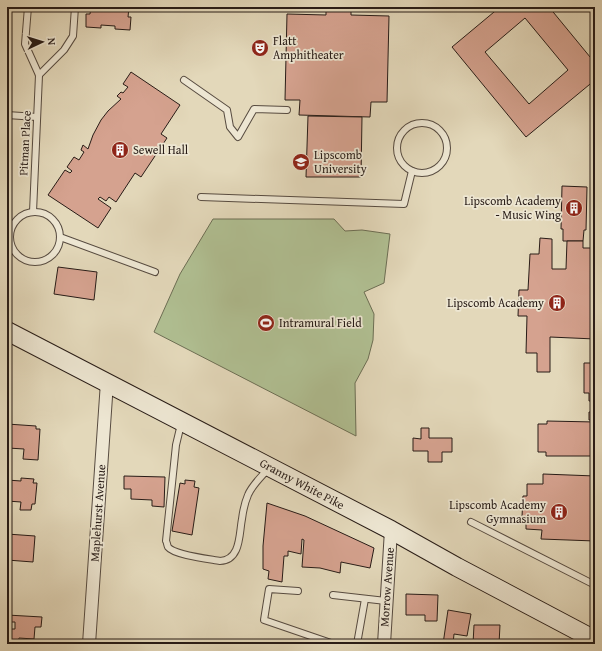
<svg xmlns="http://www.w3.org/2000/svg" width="602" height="651" font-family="'Gentium Book Plus',serif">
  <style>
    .green { fill: #b0bf92; stroke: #6c6e54 }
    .building { fill: #d5a28f; stroke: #281c17; fill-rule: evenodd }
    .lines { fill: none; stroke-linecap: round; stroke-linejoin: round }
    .service-casing { stroke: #574b40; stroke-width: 8 }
    .minor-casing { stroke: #574b40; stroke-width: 14 }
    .secondary-casing { stroke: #281c17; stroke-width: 20 }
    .service { stroke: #ede6d2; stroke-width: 6 }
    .minor { stroke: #ede6d2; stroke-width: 12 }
    .secondary { stroke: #ede6d2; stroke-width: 18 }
    .labels { text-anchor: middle; stroke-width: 3.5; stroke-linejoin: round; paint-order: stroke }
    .poi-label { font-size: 12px; fill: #281c17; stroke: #ede6d2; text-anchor: start }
    .street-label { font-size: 12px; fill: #281c17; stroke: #ede6d2 }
  </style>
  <rect width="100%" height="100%" fill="#e3d8ba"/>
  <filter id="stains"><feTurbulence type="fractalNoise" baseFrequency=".005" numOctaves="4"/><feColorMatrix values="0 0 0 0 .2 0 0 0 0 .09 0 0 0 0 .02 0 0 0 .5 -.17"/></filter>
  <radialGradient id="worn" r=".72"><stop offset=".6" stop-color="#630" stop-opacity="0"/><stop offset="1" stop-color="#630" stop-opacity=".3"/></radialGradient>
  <polygon class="green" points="213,219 334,219 345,231 362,230 390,234 384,283 364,292 374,314 373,340 368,359 355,383 356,436 154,332 180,274"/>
  <g class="building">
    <polygon points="91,7 129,7 128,17 131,17 130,30 115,29 115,26 101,25 101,28 86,27 86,14 90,14"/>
    <polygon points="135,7 183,7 183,9"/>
    <polygon points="326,7 351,7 351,15 389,16 387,102 371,102 370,117 299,115 300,100 285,100 287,14 326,15"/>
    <path d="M500 7H549L595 63V80L526 137 452 47ZM525 18 568 70 529 104 485 52Z"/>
    <polygon points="131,72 180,105 161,134 167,138 141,177 135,173 116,202 109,197 106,201 100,197 98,199 111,208 98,228 48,195 65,170 70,173 72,171 67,167 74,157 79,160 84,152 81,150 83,145 88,149 93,135 101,120 108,111 121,99 117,96 121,92 123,93 128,87 123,84"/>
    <polygon points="308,116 362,117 361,177 306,177"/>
    <polygon points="562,186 587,187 586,230 584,230 583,241 563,241 563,229 561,229"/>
    <polygon points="540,238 552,239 552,269 566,269 567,241 583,241 583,248 595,248 595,339 550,337 550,372 537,372 537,353 526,353 527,316 518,316 519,290 528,290 530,254 539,254"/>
    <polygon points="58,267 97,272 94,300 54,294"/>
    <polygon points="591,357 595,357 595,401 589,401 589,393 584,393 584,363 591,363"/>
    <polygon points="591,409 595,409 595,422 593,422 593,420 589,420 589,412 591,412"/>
    <polygon points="547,421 595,422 595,456 546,456 546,452 538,452 538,424 547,424"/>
    <polygon points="7,424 36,426 36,429 40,429 38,460 23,459 24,449 8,448 7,447"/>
    <polygon points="421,428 429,428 429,438 452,438 452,452 442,452 442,462 428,462 428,451 413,451 413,438 421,439"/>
    <rect x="594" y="456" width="1" height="20"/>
    <polygon points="543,474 595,476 595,541 541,539 542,530 526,529 526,517 522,517 523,496 527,496 527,484 543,484"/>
    <polygon points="124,476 165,477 164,507 152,506 152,500 131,499 131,489 124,489"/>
    <polygon points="21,478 34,479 33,483 37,483 35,504 32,504 31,510 20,510 21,502 7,501 7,480 21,481"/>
    <polygon points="185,480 195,481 194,487 199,488 192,535 172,531 180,483 185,484"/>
    <polygon points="267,503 305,516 374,548 370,568 341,562 340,573 320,568 302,567 304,540 302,539 301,554 288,551 288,556 284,556 282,582 268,579 269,571 263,569 263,546"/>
    <polygon points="7,534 35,536 33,562 7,560"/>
    <polygon points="406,594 438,595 437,621 425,621 425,615 406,615"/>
    <polygon points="448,610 471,614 467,636 454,634 453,644 443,644"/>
    <polygon points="7,615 42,617 41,627 35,627 34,639 19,638 18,644 7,643 7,629 15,629 15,622 7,622"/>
    <polygon points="474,625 500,625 499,644 473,644"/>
  </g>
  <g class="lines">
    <g class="service-casing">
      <g id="service">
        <polyline points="28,7 25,44 39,75 33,212"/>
        <polyline points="39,75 64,50 73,36 75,7"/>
        <polyline points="184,80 227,110 230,127 238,137 254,109 287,110"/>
        <polyline points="7,115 37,117"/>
        <circle cx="422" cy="148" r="25"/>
        <polyline points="201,197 404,204 412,171"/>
        <circle cx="35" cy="237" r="25"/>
        <polyline points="60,237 155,272"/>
        <path d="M181 424 176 445 166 541C167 542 167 545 168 547 174 555 209 559 220 561 241 560 239 534 242 519 243 511 245 502 248 495 252 485 262 476 269 468"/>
        <polyline points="471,522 595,585"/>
        <polyline points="298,591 269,589 264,620 334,644"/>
        <polyline points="333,595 386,601"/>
        <polyline points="357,644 365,599"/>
      </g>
    </g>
    <g class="minor-casing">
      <g id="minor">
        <polyline points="89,644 107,382"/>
        <polyline points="384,644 391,530"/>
      </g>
    </g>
    <g class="secondary-casing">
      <polyline id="secondary" points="7,331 391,530 457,567 595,640"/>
    </g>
    <use href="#service" class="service"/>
    <use href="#minor" class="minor"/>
    <use href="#secondary" class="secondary"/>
  </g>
  <defs>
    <g id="theatre-disc" transform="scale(0.9)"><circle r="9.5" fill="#8f2418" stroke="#ede6d2"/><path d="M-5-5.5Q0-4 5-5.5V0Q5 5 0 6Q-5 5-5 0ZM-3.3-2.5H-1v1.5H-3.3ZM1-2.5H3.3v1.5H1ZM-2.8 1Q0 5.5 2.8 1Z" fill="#fff"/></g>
    <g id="building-disc" transform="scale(0.9)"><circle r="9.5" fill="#8f2418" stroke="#ede6d2"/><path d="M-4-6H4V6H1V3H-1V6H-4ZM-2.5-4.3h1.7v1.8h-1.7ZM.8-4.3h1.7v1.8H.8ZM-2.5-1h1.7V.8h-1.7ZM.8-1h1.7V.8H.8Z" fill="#fff"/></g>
    <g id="university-disc" transform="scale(0.9)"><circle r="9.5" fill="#8f2418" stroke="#ede6d2"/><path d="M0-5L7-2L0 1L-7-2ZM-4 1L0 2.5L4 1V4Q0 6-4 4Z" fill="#fff"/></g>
    <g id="stadium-disc" transform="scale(0.9)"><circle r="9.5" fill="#8f2418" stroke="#ede6d2"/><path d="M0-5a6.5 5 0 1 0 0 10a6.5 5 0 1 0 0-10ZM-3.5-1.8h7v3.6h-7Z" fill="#fff"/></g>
  </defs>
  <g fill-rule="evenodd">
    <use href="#theatre-disc" x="260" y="48"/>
    <use href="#building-disc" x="120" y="150"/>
    <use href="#university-disc" x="301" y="162"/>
    <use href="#building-disc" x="574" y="208"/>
    <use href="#building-disc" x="557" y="303"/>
    <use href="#stadium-disc" x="266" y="323"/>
    <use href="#building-disc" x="559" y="512"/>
  </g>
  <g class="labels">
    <g class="poi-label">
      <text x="273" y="45">Flatt<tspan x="273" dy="14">Amphitheater</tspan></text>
      <text x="133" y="154">Sewell Hall</text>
      <text x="314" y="159">Lipscomb<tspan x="314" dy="14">University</tspan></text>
      <text x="561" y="205" text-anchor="end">Lipscomb Academy<tspan x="561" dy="14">- Music Wing</tspan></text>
      <text x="544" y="307" text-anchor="end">Lipscomb Academy</text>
      <text x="279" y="327">Intramural Field</text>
      <text x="546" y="509" text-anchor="end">Lipscomb Academy<tspan x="546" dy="14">Gymnasium</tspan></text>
    </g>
    <g class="street-label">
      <text transform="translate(25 143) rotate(-87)" y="4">Pitman Place</text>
      <text transform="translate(302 484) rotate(28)" y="4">Granny White Pike</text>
      <text transform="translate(98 513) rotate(-86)" y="4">Maplehurst Avenue</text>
      <text transform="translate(387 587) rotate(-86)" y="4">Morrow Avenue</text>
    </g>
  </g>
  <rect width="602" height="651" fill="none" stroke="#e3d8ba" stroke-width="24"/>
  <rect x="8" y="8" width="586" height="635" fill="none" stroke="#281c17" stroke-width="2"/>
  <rect x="12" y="12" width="578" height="627" fill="none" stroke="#281c17"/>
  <g transform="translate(42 42) rotate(86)" stroke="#ede6d2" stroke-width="3" paint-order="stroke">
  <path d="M0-3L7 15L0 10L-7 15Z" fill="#281c17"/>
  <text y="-6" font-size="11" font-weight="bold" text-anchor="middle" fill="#281c17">N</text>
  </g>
  <rect width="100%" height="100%" filter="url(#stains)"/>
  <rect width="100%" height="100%" fill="url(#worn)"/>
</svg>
